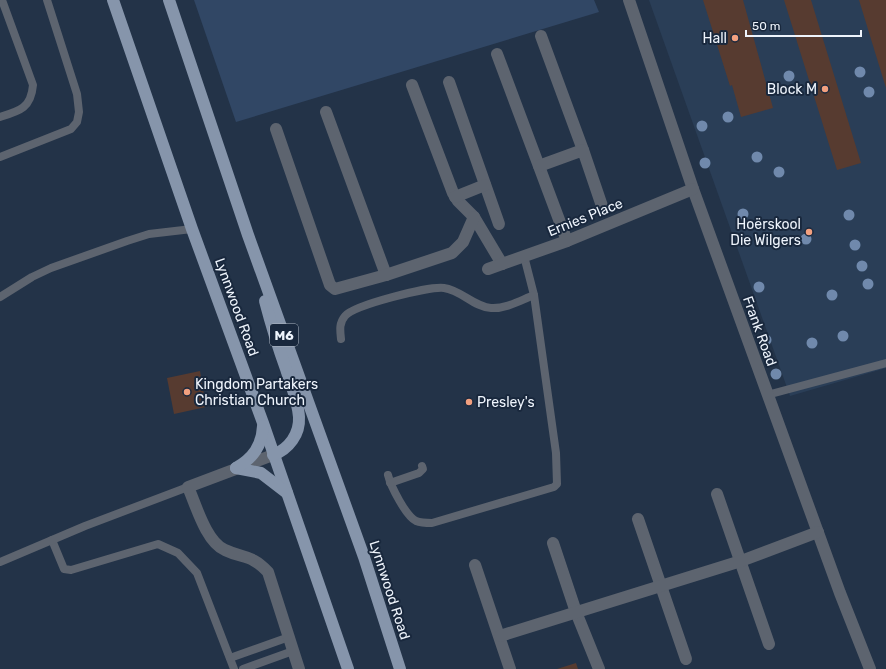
<svg xmlns="http://www.w3.org/2000/svg" width="886" height="669" font-family="Rubik,sans-serif">
  <style>
    .built { fill: #2a3e57 }
    .green { fill: #314765 }
    .building { fill: #573b30 }
    .lines { fill: none; stroke-linecap: round; stroke-linejoin: round }
    .lane { stroke: #5d646f; stroke-width: 8 }
    .street { stroke: #5d646f; stroke-width: 12 }
    .primary { stroke: #8695ab; stroke-width: 12 }
    .tree { fill: #7089ac }
    .poi-dot { fill: #f2a07f; stroke: #19283d; stroke-width: 1.5 }
    .labels { text-anchor: middle; stroke-width: 4; stroke-linejoin: round; paint-order: stroke }
    .shield { fill: #19283d; stroke: #aeb7c3; stroke-width: 1 }
    .shield-label { font-size: 13px; font-weight: bold; fill: #eef4fc }
    .poi-label { font-size: 14px; fill: #eef4fc; stroke: #19283d; text-anchor: end }
    .street-label { font-size: 14px; fill: #eef4fc; stroke: #19283d }
  </style>
  <rect width="100%" height="100%" fill="#233348"/>
  <polygon class="built" points="649,0 886,0 886,368 790,396"/>
  <polygon class="green" points="194,0 594,0 599,12 236,122"/>
  <g class="building">
    <polygon points="703,0 743,0 773,108 741,117 732,85 730,86"/>
    <polygon points="784,0 811,0 861,163 837,170"/>
    <polygon points="859,0 886,0 886,88"/>
    <polygon points="200,371 206,407 174,414 167,378"/>
    <polygon points="576,663 578,669 557,669"/>
  </g>
  <g class="lines">
    <g class="lane">
      <path d="M0 117C20 111 31 108 33 85L2 0"/>
      <polyline points="0,157 71,129 77,122 79,112 77,94 47,0"/>
      <polyline points="524,256 534,295"/>
      <polyline points="0,297 32,277 51,268 127,241 149,234 192,229"/>
      <path d="M341 339C340 330 339 323 345 316 354 305 429 286 444 288 461 290 474 307 491 308 506 309 521 300 534 295L556 453 557 484 554 487 432 523C427 523 421 523 416 521 406 516 391 487 388 475"/>
      <polyline points="767,395 886,363"/>
      <polyline points="390,483 419,473 423,469 422,466"/>
      <polyline points="52,540 64,569 71,570 158,544 178,553 197,573 234,669"/>
      <polyline points="0,562 85,526 188,487"/>
      <polyline points="230,658 289,637"/>
      <polyline points="243,669 293,651"/>
    </g>
    <g class="street">
      <polyline points="629,0 693,189 840,593 870,669"/>
      <polyline points="541,36 583,150"/>
      <polyline points="497,54 567,241"/>
      <polyline points="449,82 499,224"/>
      <polyline points="412,85 453,193 458,201 474,217 502,264"/>
      <polyline points="326,112 386,275"/>
      <polyline points="276,129 330,285 335,289 386,275 452,253 463,242 474,217"/>
      <polyline points="539,166 583,150 602,206"/>
      <polyline points="455,197 485,185"/>
      <polyline points="488,269 567,241 693,189"/>
      <path d="M273 455 188 487C196 505 206 542 225 550 244 559 251 554 268 572L299 669"/>
      <polyline points="717,494 769,644"/>
      <polyline points="638,519 686,659"/>
      <polyline points="553,543 576,612 599,669"/>
      <polyline points="475,565 510,669"/>
      <polyline points="500,636 741,561 818,532"/>
    </g>
    <g class="primary">
      <polyline points="113,0 192,229 263,423 348,669"/>
      <polyline points="169,0 248,235 364,557 400,669"/>
      <path d="M265 301C271 324 278 347 286 369 291 385 298 401 299 417 300 434 289 449 273 455"/>
      <polyline points="236,468 261,473 287,493"/>
      <path d="M236 468C253 458 262 446 263 426"/>
    </g>
  </g>
  <g class="tree">
    <circle cx="860" cy="72" r="5.5"/>
    <circle cx="789" cy="76" r="5.5"/>
    <circle cx="869" cy="92" r="5.5"/>
    <circle cx="728" cy="117" r="5.5"/>
    <circle cx="702" cy="126" r="5.5"/>
    <circle cx="757" cy="157" r="5.5"/>
    <circle cx="705" cy="163" r="5.5"/>
    <circle cx="779" cy="172" r="5.5"/>
    <circle cx="743" cy="214" r="5.5"/>
    <circle cx="849" cy="215" r="5.5"/>
    <circle cx="806" cy="239" r="5.5"/>
    <circle cx="855" cy="245" r="5.5"/>
    <circle cx="862" cy="266" r="5.5"/>
    <circle cx="868" cy="284" r="5.5"/>
    <circle cx="759" cy="287" r="5.5"/>
    <circle cx="832" cy="295" r="5.5"/>
    <circle cx="843" cy="336" r="5.5"/>
    <circle cx="766" cy="340" r="5.5"/>
    <circle cx="812" cy="343" r="5.5"/>
    <circle cx="776" cy="374" r="5.5"/>
  </g>
  <g class="poi-dot">
    <circle cx="735" cy="38" r="4"/>
    <circle cx="825" cy="89" r="4"/>
    <circle cx="809" cy="232" r="4"/>
    <circle cx="187" cy="392" r="4"/>
    <circle cx="469" cy="402" r="4"/>
  </g>
  <g class="labels">
    <rect class="shield" x="270" y="324" width="28" height="22" rx="3"/>
    <g class="shield-label">
      <text x="284" y="340">M6</text>
    </g>
    <g class="poi-label">
      <text x="727" y="43">Hall</text>
      <text x="817" y="94">Block M</text>
      <text x="801" y="229">Hoërskool<tspan x="801" dy="16">Die Wilgers</tspan></text>
      <text x="195" y="389" text-anchor="start">Kingdom Partakers<tspan x="195" dy="16">Christian Church</tspan></text>
      <text x="477" y="407" text-anchor="start">Presley's</text>
    </g>
    <g class="street-label">
      <text transform="translate(585 217) rotate(-22)" y="5">Ernies Place</text>
      <text transform="translate(237 307) rotate(70)" y="5">Lynnwood Road</text>
      <text transform="translate(760 331) rotate(70)" y="5">Frank Road</text>
      <text transform="translate(390 590) rotate(72)" y="5">Lynnwood Road</text>
    </g>
  </g>
  <path d="M746 30v6h115v-6" fill="none" stroke="#eef4fc" stroke-width="2"/>
  <text x="752" y="30" font-size="12" fill="#eef4fc" stroke="#19283d" stroke-width="3" paint-order="stroke">50 m</text>
</svg>
